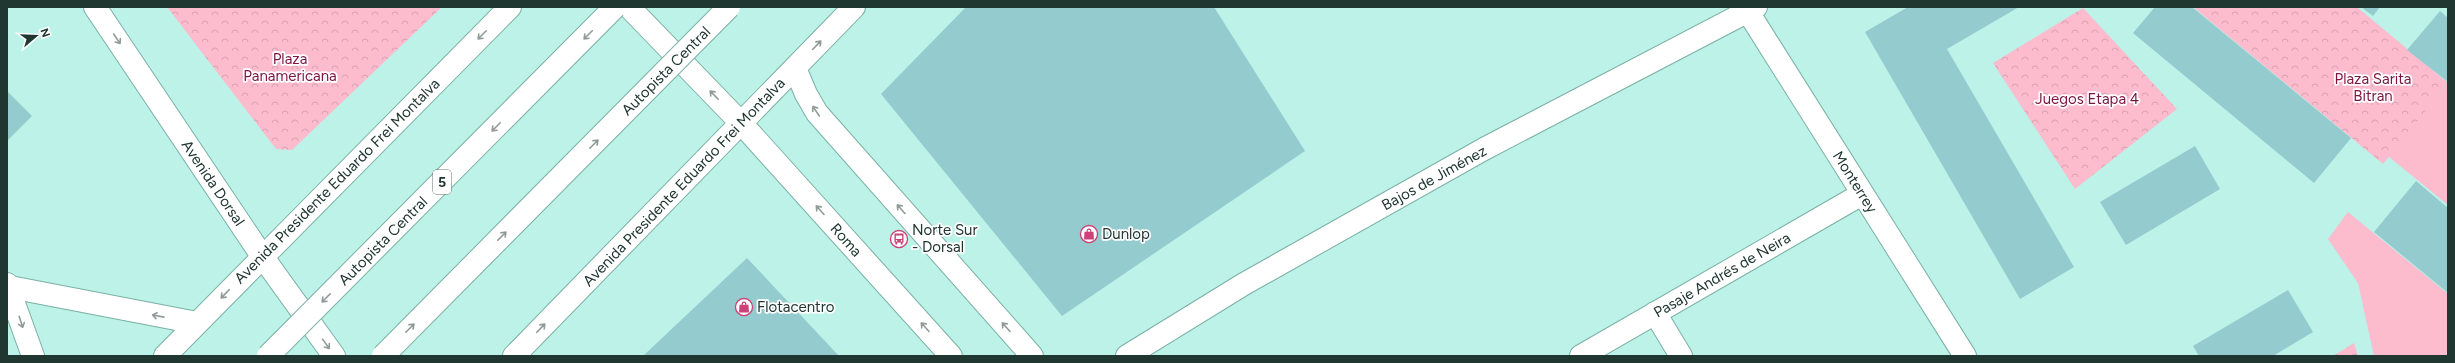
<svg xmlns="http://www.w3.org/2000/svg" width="2455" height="363" font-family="Figtree,sans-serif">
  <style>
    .grass { fill: #fcbcce }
    .forest { fill: url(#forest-crowns) }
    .building { fill: #94cbcf }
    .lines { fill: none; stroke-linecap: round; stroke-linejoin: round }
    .lane-casing { stroke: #7bb0a5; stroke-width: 24 }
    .street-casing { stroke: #7bb0a5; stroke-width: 24 }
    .secondary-casing { stroke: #7bb0a5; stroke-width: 24 }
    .primary-casing { stroke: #7bb0a5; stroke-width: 24 }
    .lane { stroke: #fff; stroke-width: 22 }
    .street { stroke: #fff; stroke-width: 22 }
    .secondary { stroke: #fff; stroke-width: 22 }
    .primary { stroke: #fff; stroke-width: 22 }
    .highway-bridge-casing { stroke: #7bb0a5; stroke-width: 24; stroke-linecap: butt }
    .highway-bridge { stroke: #fff; stroke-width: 22 }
    .oneway { stroke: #909a98 }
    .labels { text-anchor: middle; stroke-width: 3.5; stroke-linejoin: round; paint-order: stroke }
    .shield { fill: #fff; stroke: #63726f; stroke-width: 1 }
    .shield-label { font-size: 14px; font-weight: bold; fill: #203631 }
    .park-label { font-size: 15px; fill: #7a1641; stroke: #fff }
    .street-label { font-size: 15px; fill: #203631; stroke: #fff }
    .poi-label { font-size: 15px; fill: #203631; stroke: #fff; text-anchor: start }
  </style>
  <defs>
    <pattern id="forest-crowns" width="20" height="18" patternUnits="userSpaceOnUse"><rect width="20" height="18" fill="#fcbcce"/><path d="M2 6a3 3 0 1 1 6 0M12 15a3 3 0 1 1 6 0" fill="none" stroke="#d8a2b1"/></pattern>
  </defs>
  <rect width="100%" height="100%" fill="#bcf2e7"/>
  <g class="grass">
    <polygon points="2448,83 2448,205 2388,156"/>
    <polygon points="2348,212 2448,294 2448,356 2374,356 2358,283 2328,239"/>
  </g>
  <g class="forest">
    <polygon points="167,7 442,7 292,150 276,149"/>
    <polygon points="2193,7 2357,7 2448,83 2383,164"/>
    <polygon points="2083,8 2177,109 2075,189 1993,63"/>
    <polygon points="2354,343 2358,356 2333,356"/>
  </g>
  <g class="building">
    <polygon points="966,7 1214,7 1305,151 1062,316 881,94"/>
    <polygon points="1908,7 2019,7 1947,49 2074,267 2020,299 1865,32"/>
    <polygon points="2155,7 2192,7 2351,138 2314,183 2133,33"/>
    <polygon points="2361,7 2380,7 2373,16"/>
    <polygon points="2440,11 2448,18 2448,82 2407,50"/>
    <polygon points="7,91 32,116 7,141"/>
    <polygon points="2195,146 2220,189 2126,245 2100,202"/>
    <polygon points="2416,181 2448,208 2448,293 2374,232"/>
    <polygon points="747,258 839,356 643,356"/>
    <polygon points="2288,290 2313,332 2273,356 2199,356 2193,346"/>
  </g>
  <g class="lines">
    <g class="lane-casing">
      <g id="lane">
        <polyline points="7,284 33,356"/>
        <polyline points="10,287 197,323"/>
      </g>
    </g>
    <g class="street-casing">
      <g id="street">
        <polyline points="1745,7 1965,356"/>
        <polyline points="1655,313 1681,356"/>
        <polyline points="1581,356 1862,194"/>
      </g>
    </g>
    <g class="secondary-casing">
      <polyline id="secondary" points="1127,356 1244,284 1484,149 1756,7"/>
    </g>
    <g class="primary-casing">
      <g id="primary">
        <polyline points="95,7 262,256 334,356"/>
        <polyline points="629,7 741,123 951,356"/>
        <polyline points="795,68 806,94 817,113 1032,356"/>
        <polyline points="165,356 510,7"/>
        <polyline points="514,356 854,7"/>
      </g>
    </g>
    <use href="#lane" class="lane"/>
    <use href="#street" class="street"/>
    <use href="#secondary" class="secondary"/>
    <use href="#primary" class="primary"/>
    <g class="highway-bridge-casing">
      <g id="highway-bridge">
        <polyline points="268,356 615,7"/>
        <polyline points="383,356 729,7"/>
      </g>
    </g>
    <use href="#highway-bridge" class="highway-bridge"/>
  </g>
  <defs><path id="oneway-shaft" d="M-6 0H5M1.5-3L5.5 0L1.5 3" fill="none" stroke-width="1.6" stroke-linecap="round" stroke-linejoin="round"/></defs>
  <g class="oneway">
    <use href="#oneway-shaft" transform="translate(482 35) rotate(135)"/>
    <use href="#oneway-shaft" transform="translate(588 35) rotate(135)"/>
    <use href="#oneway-shaft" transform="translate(117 39) rotate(56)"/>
    <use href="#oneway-shaft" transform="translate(817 45) rotate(-46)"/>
    <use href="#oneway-shaft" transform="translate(714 95) rotate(-134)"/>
    <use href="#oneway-shaft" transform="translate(816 111) rotate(-124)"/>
    <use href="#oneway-shaft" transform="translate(496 127) rotate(135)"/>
    <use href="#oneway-shaft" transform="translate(594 144) rotate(-45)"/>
    <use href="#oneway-shaft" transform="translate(901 209) rotate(-132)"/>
    <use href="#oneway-shaft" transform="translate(820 210) rotate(-132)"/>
    <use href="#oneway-shaft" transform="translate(502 236) rotate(-45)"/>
    <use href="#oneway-shaft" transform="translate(225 294) rotate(134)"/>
    <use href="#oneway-shaft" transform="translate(326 298) rotate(135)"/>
    <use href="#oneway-shaft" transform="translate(158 316) rotate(-169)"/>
    <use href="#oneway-shaft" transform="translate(21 322) rotate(72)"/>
    <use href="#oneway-shaft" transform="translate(925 327) rotate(-132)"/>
    <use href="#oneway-shaft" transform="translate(1006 327) rotate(-132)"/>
    <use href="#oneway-shaft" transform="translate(410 328) rotate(-45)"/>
    <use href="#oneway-shaft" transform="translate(541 328) rotate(-46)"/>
    <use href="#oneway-shaft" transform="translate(326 344) rotate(54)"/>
  </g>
  <defs>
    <g id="shop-ring" transform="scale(0.9)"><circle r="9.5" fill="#fff" stroke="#cc4177" stroke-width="1.5"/><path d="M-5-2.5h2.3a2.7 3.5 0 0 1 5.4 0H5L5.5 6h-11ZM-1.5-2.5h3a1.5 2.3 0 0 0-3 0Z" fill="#cc4177"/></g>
    <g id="bus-ring" transform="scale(0.9)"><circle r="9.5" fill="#fff" stroke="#cc4177" stroke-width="1.5"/><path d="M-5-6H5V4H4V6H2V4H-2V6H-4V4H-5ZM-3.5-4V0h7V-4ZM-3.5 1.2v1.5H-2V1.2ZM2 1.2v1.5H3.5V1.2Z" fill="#cc4177"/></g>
  </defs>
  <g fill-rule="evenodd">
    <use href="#shop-ring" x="1089" y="234"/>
    <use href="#bus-ring" x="899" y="239"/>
    <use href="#shop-ring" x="744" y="307"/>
  </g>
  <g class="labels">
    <rect class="shield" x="433" y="170" width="18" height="24" rx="3"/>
    <g class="shield-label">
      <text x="442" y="187">5</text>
    </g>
    <g class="park-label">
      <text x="290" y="64">Plaza<tspan x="290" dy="17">Panamericana</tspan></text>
      <text x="2373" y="84">Plaza Sarita<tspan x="2373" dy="17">Bitran</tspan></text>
      <text x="2087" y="104">Juegos Etapa 4</text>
    </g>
    <g class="street-label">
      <text transform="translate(666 71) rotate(-45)" y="5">Autopista Central</text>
      <text transform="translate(1434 178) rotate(-29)" y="5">Bajos de Jiménez</text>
      <text transform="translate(337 181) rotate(-45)" y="5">Avenida Presidente Eduardo Frei Montalva</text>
      <text transform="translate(684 182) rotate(-46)" y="5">Avenida Presidente Eduardo Frei Montalva</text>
      <text transform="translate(1855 182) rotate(58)" y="5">Monterrey</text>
      <text transform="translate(213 183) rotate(56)" y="5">Avenida Dorsal</text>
      <text transform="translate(846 240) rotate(48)" y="5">Roma</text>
      <text transform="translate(383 241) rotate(-45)" y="5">Autopista Central</text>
      <text transform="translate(1722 275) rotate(-30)" y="5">Pasaje Andrés de Neira</text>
    </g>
    <g class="poi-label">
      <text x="912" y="235">Norte Sur<tspan x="912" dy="17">- Dorsal</tspan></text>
      <text x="1102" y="239">Dunlop</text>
      <text x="757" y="312">Flotacentro</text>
    </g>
  </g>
  <rect width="2455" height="363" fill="none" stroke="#203631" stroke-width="16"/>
  <g transform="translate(36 36) rotate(71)" stroke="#ffffff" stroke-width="3" paint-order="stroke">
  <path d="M0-3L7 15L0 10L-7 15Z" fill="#203631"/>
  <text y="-6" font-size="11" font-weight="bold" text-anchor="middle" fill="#203631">N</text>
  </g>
</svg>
